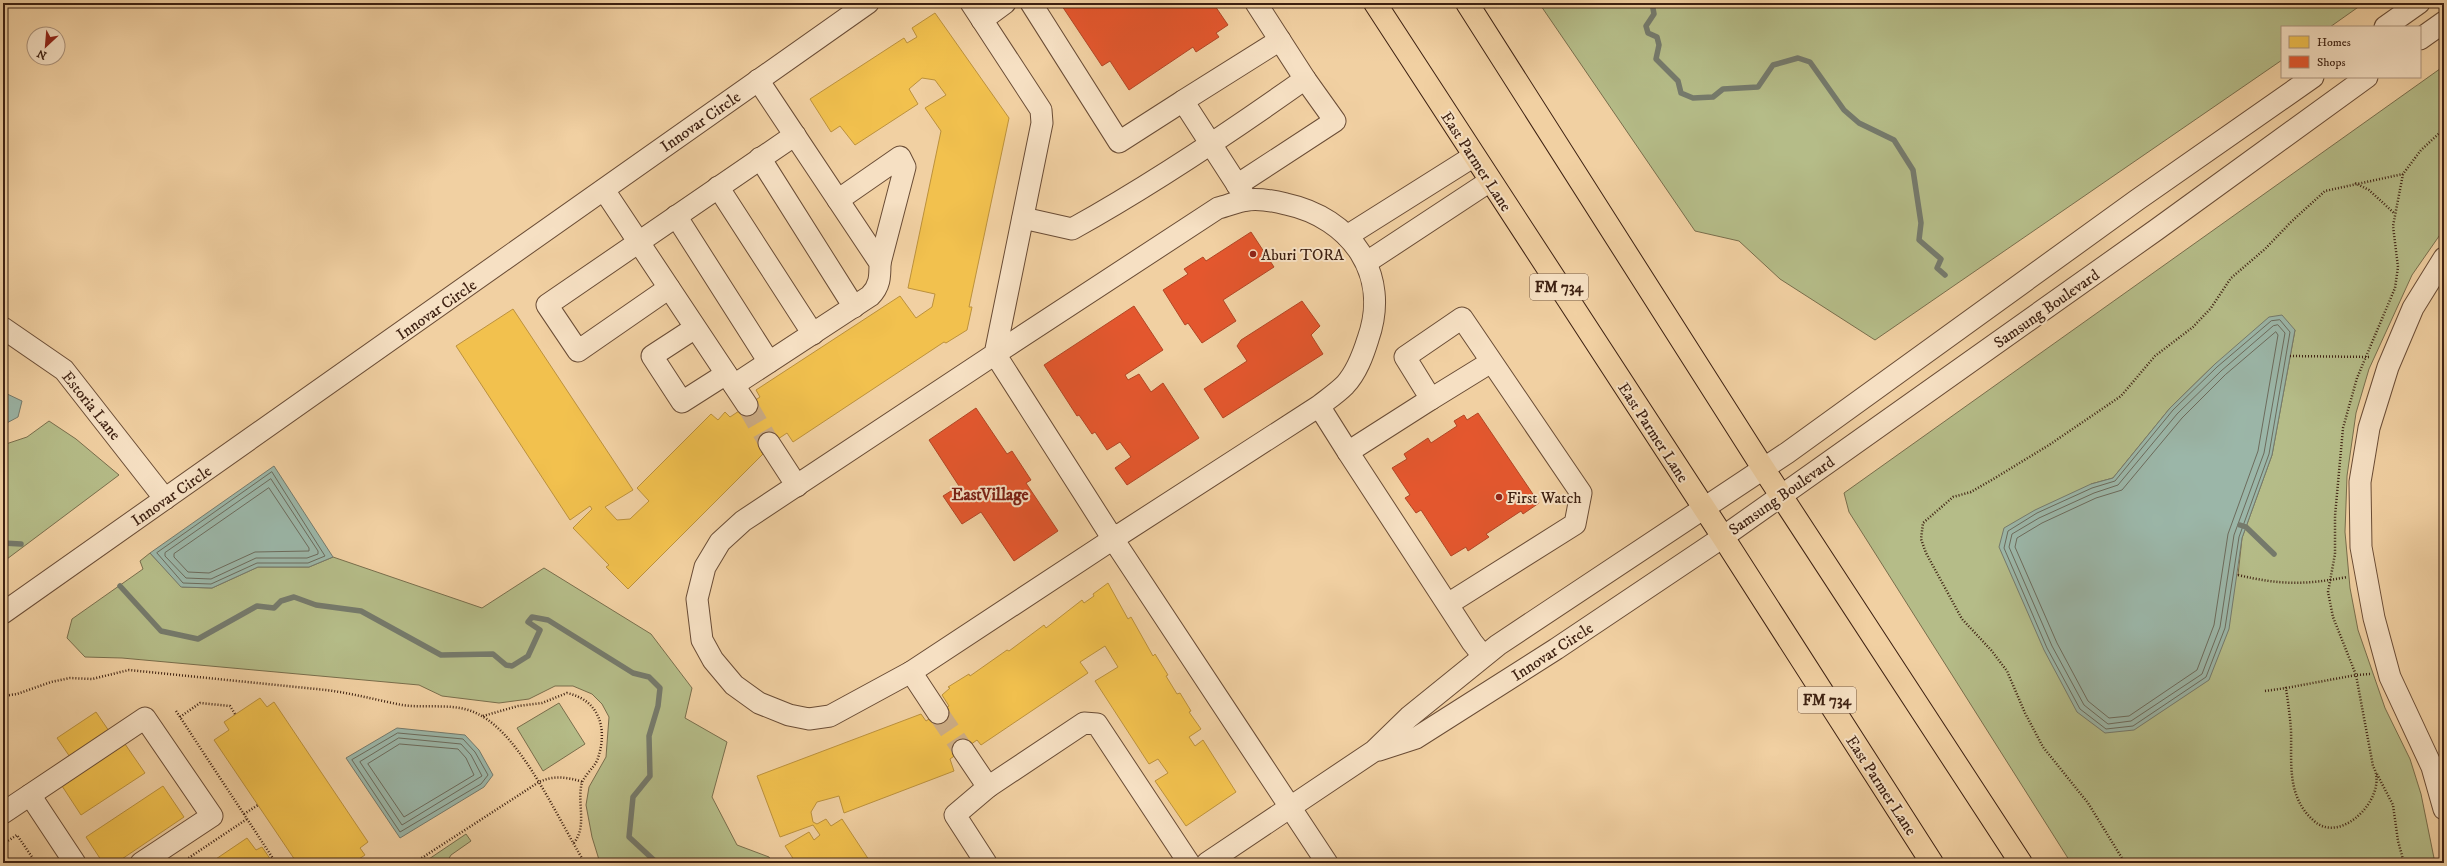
<svg xmlns="http://www.w3.org/2000/svg" width="2447" height="866" font-family="'IM FELL DW Pica',serif">
  <style>
    .green { fill: #b5bc88; stroke: #796e4c; fill-rule: evenodd }
    .water { fill: #9bb6a8; stroke: #757a6c }
    .homes { fill: #f2c14e; stroke: #bc913c }
    .shops { fill: #e4572e; stroke: #b24625 }
    .lines { fill: none; stroke-linecap: round; stroke-linejoin: round }
    .shore { stroke: #6c6b5c; stroke-width: 1 }
    .stream { stroke: #757a6c; stroke-width: 5.5 }
    .minor-tunnel { stroke: #cdad85; stroke-width: 21; stroke-dasharray: 21 10; stroke-linecap: butt }
    .minor-casing { stroke: #6a4c35; stroke-width: 23 }
    .major-casing { stroke: #3d2011; stroke-width: 24 }
    .path { stroke: #3d2011; stroke-width: 2.5; stroke-dasharray: 1 2; stroke-linecap: butt }
    .minor { stroke: #f6e0c3; stroke-width: 21 }
    .major { stroke: #f1d0a2; stroke-width: 22 }
    .poi-dot { fill: #8f2418; stroke: #f6e0c3; stroke-width: 1.5 }
    .labels { text-anchor: middle; stroke-width: 4; stroke-linejoin: round; paint-order: stroke }
    .shield { fill: #f6e0c3; stroke: #745a46; stroke-width: 1 }
    .shield-label { font-size: 15px; font-weight: bold; fill: #3d2011 }
    .street-label { font-size: 16px; fill: #3d2011; stroke: #f6e0c3 }
    .poi-label { font-size: 16px; fill: #3d2011; stroke: #f6e0c3; text-anchor: start }
    .neighbourhood-label { font-size: 17px; font-weight: bold; fill: #7a1f14; stroke: #f6e0c3 }
  </style>
  <rect width="100%" height="100%" fill="#f1d0a2"/>
  <filter id="stains"><feTurbulence type="fractalNoise" baseFrequency=".005" numOctaves="4"/><feColorMatrix values="0 0 0 0 .2 0 0 0 0 .09 0 0 0 0 .02 0 0 0 .5 -.17"/></filter>
  <radialGradient id="worn" r=".72"><stop offset=".6" stop-color="#630" stop-opacity="0"/><stop offset="1" stop-color="#630" stop-opacity=".3"/></radialGradient>
  <g class="green">
    <polygon points="1539,3 2364,3 2330,27 2282,27 2282,60 1875,340 1780,279 1739,241 1695,231"/>
    <path d="M2444 66V229L2412 275 2369 369 2356 413 2347 476 2345 532 2350 588 2358 630 2385 708 2410 759 2421 794 2435 863H2071L1849 512 1844 493ZM2295 330 2272 455 2242 538 2238 575 2091 484 2113 478 2170 408 2215 364Z"/>
    <polygon points="49,421 76,439 119,475 3,562 3,445 27,437"/>
    <polygon points="150,553 182,587 212,588 258,567 309,567 333,557 482,608 544,568 651,634 692,688 685,718 727,742 712,797 737,845 769,857 773,863 600,863 592,837 586,805 589,787 606,757 609,717 602,704 592,694 573,686 555,686 529,699 499,703 442,696 419,685 122,658 85,657 67,638 72,619 143,569 140,561"/>
    <polygon points="559,703 585,744 543,771 517,728"/>
    <polygon points="466,834 471,841 451,855 446,863 423,863"/>
  </g>
  <g class="water">
    <polygon points="2282,315 2295,330 2272,455 2242,538 2229,629 2209,680 2134,730 2105,733 2077,712 2044,650 1999,547 2004,528 2035,510 2091,484 2113,478 2170,408 2215,364 2269,317"/>
    <polygon points="3,392 22,401 18,417 3,425"/>
    <polygon points="274,466 333,557 309,567 258,567 212,588 181,587 150,553"/>
    <polygon points="397,728 465,735 479,750 493,775 484,787 400,838 346,758"/>
  </g>
  <g class="homes">
    <polygon points="935,13 1009,118 969,307 972,307 967,330 946,343 944,342 793,442 787,433 775,441 773,439 761,452 763,454 628,589 606,567 609,565 573,528 592,509 590,506 570,520 456,346 513,309 633,490 605,507 617,520 630,519 649,501 637,488 711,414 718,420 725,412 730,417 760,397 756,390 900,296 916,318 932,307 935,294 908,288 941,131 925,108 946,95 935,80 922,78 909,89 918,104 855,145 840,126 831,132 810,99 904,38 907,43 917,37 912,28"/>
    <polygon points="1108,583 1128,619 1131,617 1153,656 1155,654 1168,675 1166,676 1177,694 1180,693 1191,711 1189,712 1201,729 1189,737 1195,746 1203,740 1236,792 1186,826 1155,781 1168,773 1158,759 1149,764 1095,681 1118,667 1105,646 1080,662 1088,673 981,745 977,740 950,759 954,771 844,813 839,796 817,802 811,812 813,822 817,824 826,819 831,826 842,819 871,863 796,863 785,846 809,832 814,840 820,835 813,825 780,837 757,776 921,714 926,721 949,706 942,695 950,688 948,687 969,674 970,676 1007,650 1009,651 1044,625 1046,628 1082,600 1084,603 1094,596 1093,594"/>
    <polygon points="260,698 267,707 274,702 368,842 360,848 365,855 353,863 297,863 214,740 229,730 224,722"/>
    <polygon points="96,712 109,731 70,757 57,738"/>
    <polygon points="125,744 145,773 81,815 62,786"/>
    <polygon points="163,786 184,817 116,863 103,863 86,837"/>
    <polygon points="247,838 256,850 262,847 273,863 210,863"/>
  </g>
  <g class="shops">
    <polygon points="1060,3 1213,3 1228,25 1216,33 1219,37 1196,52 1193,47 1129,90 1110,61 1102,66"/>
    <polygon points="1251,232 1274,267 1223,300 1236,321 1202,343 1188,323 1185,325 1163,290 1188,274 1184,269 1203,257 1206,261"/>
    <polygon points="1302,301 1320,326 1311,335 1323,354 1223,418 1204,389 1247,361 1237,346 1241,340"/>
    <polygon points="1134,306 1163,350 1125,375 1128,380 1139,374 1151,392 1163,383 1199,438 1127,485 1115,468 1131,457 1120,442 1107,450 1095,432 1092,434 1079,415 1077,416 1044,365"/>
    <polygon points="976,408 1007,454 1012,451 1031,480 1026,483 1058,531 1014,561 981,512 962,524 943,496 959,486 929,440"/>
    <polygon points="1478,413 1539,503 1523,514 1521,511 1486,534 1489,537 1468,551 1466,547 1451,556 1421,510 1416,513 1405,498 1410,495 1392,468 1407,459 1404,454 1428,438 1431,443 1457,426 1454,421 1464,415 1467,420"/>
  </g>
  <g class="lines">
    <g class="shore">
      <polygon points="2280,320 2290,332 2269,454 2239,537 2225,628 2206,677 2133,726 2106,729 2080,709 2047,648 2004,548 2008,531 2037,513 2092,488 2115,481 2173,410 2217,367 2271,321"/>
      <polygon points="2278,325 2285,333 2264,453 2234,535 2220,627 2202,674 2131,721 2108,724 2084,705 2052,646 2009,547 2012,534 2039,518 2094,493 2118,485 2177,414 2221,371 2273,326"/>
      <polygon points="2276,332 2278,335 2258,451 2228,534 2214,625 2197,670 2129,716 2109,718 2088,701 2057,643 2015,547 2017,538 2042,523 2096,498 2122,490 2182,418 2225,375"/>
      <polygon points="272,472 325,556 308,563 257,563 211,584 183,583 157,553"/>
      <polygon points="271,479 318,551 318,554 307,558 256,558 211,579 186,578 165,556 165,553"/>
      <polygon points="269,488 309,548 309,551 255,552 209,573 188,572 174,557 174,554"/>
      <polygon points="398,733 463,739 475,752 488,775 481,784 400,832 352,760"/>
      <polygon points="399,738 461,744 471,755 482,776 402,825 360,762"/>
      <polygon points="400,744 458,749 466,758 474,775 404,817 368,764"/>
    </g>
    <g class="stream">
      <polyline points="1652,3 1654,14 1646,26 1648,33 1657,37 1659,45 1656,59 1678,81 1681,93 1693,98 1713,97 1723,89 1758,87 1773,65 1798,58 1810,62 1844,110 1859,123 1894,140 1913,170 1921,223 1919,240 1941,259 1937,268 1945,275"/>
      <polyline points="2240,525 2246,527 2274,554"/>
      <polyline points="3,543 21,544"/>
      <polyline points="120,586 161,631 198,639 257,606 274,608 281,601 294,597 316,605 361,611 441,655 493,654 506,665 512,666 528,656 540,630 528,622 532,617 548,620 633,673 649,677 660,688 658,706 649,736 650,776 633,797 629,837 657,863"/>
    </g>
    <g class="minor-tunnel">
      <polyline points="747,405 769,443"/>
      <polyline points="938,713 963,750"/>
    </g>
    <g class="minor-casing">
      <g id="minor">
        <polyline points="971,3 1041,110 1042,123 995,354 743,521 720,542 705,567 697,599 702,640 713,660 734,685 759,703 789,715 809,719 830,716 911,672 1113,539 1327,863"/>
        <polyline points="1031,3 1119,142 1183,101 1247,200"/>
        <polyline points="982,20 1005,3"/>
        <polyline points="2385,27 2419,3"/>
        <polyline points="2420,39 2444,22"/>
        <polyline points="1183,101 1280,40"/>
        <polyline points="760,158 854,307"/>
        <polyline points="1237,185 1335,121 1305,79"/>
        <polyline points="718,187 813,334"/>
        <polyline points="604,190 747,405"/>
        <polyline points="838,200 900,157 905,167 880,263"/>
        <polyline points="676,216 769,362"/>
        <path d="M1023 218 1072 229C1153 184 1229 133 1305 79L1256 3"/>
        <polyline points="1347,236 1474,156"/>
        <polyline points="2444,258 2413,308 2388,367 2369,428 2360,482 2361,547 2374,618 2390,677 2432,767 2444,809"/>
        <polyline points="1367,262 1490,181"/>
        <polyline points="669,288 578,351 547,305 795,135"/>
        <polyline points="3,328 64,370 165,499"/>
        <polyline points="695,328 652,356 682,402 726,374"/>
        <path d="M734 385 870 296C880 286 880 277 880 263L758 80"/>
        <polyline points="1431,399 1491,362"/>
        <path d="M1319 406C1328 399 1337 393 1345 385 1357 372 1363 355 1368 339 1391 274 1351 218 1286 204 1274 201 1260 198 1247 200 1238 201 1227 206 1218 208L995 354 1113 539 1319 406 1348 452"/>
        <polyline points="769,443 797,486"/>
        <polyline points="1448,604 1575,524 1581,493 1462,318 1405,357 1431,399 1348,452 1472,642 1483,656"/>
        <polyline points="3,613 868,3"/>
        <polyline points="911,672 938,713"/>
        <polyline points="963,750 988,787"/>
        <polyline points="1379,750 1416,738 1556,649 1723,537 2156,230 2367,77"/>
        <polyline points="30,795 75,863"/>
        <polyline points="3,813 145,718 212,816 141,863"/>
        <polyline points="986,863 955,815 988,787 1084,723 1097,724 1189,863"/>
        <polyline points="1207,863 1374,751 1409,717 1498,645 1787,453 2137,200 2313,77"/>
      </g>
    </g>
    <g class="major-casing">
      <g id="major">
        <polyline points="1375,3 1723,537 1932,863"/>
        <polyline points="1467,3 1763,468 2021,863"/>
      </g>
    </g>
    <g class="path">
      <polyline points="2355,183 2369,190 2394,213"/>
      <polyline points="2290,356 2371,357"/>
      <path d="M2238 575C2280 585 2305 585 2347 577"/>
      <path d="M2370 674 2356 675 2373 766C2390 795 2342 846 2314 821 2286 796 2292 763 2291 730 2290 716 2288 702 2286 688L2356 675 2333 617 2328 592 2335 554V516L2343 428 2357 378 2395 288 2398 267 2393 226 2403 174 2421 150 2444 129"/>
      <polyline points="2265,691 2286,688"/>
      <path d="M3 696 17 694 51 682 70 678 92 679 129 670 326 690C350 693 373 699 397 704 424 710 453 701 478 714 522 735 559 822 585 863"/>
      <polyline points="176,711 276,863"/>
      <path d="M483 716 518 706 542 703 567 693C599 700 608 728 598 758 595 768 582 776 581 787 578 806 587 828 573 844"/>
      <polyline points="180,717 200,703 230,706 235,714"/>
      <polyline points="2377,774 2393,805 2398,841 2404,863"/>
      <polyline points="244,814 258,805"/>
      <polyline points="3,844 17,835 36,863"/>
      <polyline points="187,859 189,863"/>
      <polyline points="181,863 247,819"/>
      <polyline points="353,863 355,863"/>
      <path d="M414 863 539 782C554 775 567 777 583 782"/>
      <polyline points="2125,863 2088,803 2043,747 2025,713 2007,671 1991,650 1962,619 1926,553 1921,539 1923,523 1953,497 1971,492 1995,478 2049,445 2121,396 2155,356 2193,327 2211,308 2231,278 2265,249 2291,222 2325,191 2403,174"/>
    </g>
    <use href="#minor" class="minor"/>
    <use href="#major" class="major"/>
  </g>
  <g class="poi-dot">
    <circle cx="1253" cy="254" r="4"/>
    <circle cx="1499" cy="497" r="4"/>
  </g>
  <g class="labels">
    <g class="shield">
      <rect x="1530" y="274" width="58" height="26" rx="3"/>
      <rect x="1798" y="687" width="58" height="26" rx="3"/>
    </g>
    <g class="shield-label">
      <text x="1559" y="292">FM 734</text>
      <text x="1827" y="705">FM 734</text>
    </g>
    <g class="street-label">
      <text transform="translate(700 121) rotate(-35)" y="6">Innovar Circle</text>
      <text transform="translate(1477 161) rotate(57)" y="6">East Parmer Lane</text>
      <text transform="translate(2046 308) rotate(-35)" y="6">Samsung Boulevard</text>
      <text transform="translate(436 309) rotate(-35)" y="6">Innovar Circle</text>
      <text transform="translate(92 405) rotate(51)" y="6">Estoria Lane</text>
      <text transform="translate(1654 432) rotate(57)" y="6">East Parmer Lane</text>
      <text transform="translate(171 495) rotate(-35)" y="6">Innovar Circle</text>
      <text transform="translate(1781 495) rotate(-35)" y="6">Samsung Boulevard</text>
      <text transform="translate(1552 651) rotate(-33)" y="6">Innovar Circle</text>
      <text transform="translate(1882 785) rotate(57)" y="6">East Parmer Lane</text>
    </g>
    <g class="poi-label">
      <text x="1261" y="260">Aburi TORA</text>
      <text x="1507" y="503">First Watch</text>
    </g>
    <g class="neighbourhood-label">
      <text x="990" y="500">EastVillage</text>
    </g>
  </g>
  <rect width="2447" height="866" fill="none" stroke="#f1d0a2" stroke-width="16"/>
  <rect x="4" y="4" width="2439" height="858" fill="none" stroke="#3d2011" stroke-width="2"/>
  <rect x="8" y="8" width="2431" height="850" fill="none" stroke="#3d2011"/>
  <rect x="2281" y="26" width="140" height="52" fill="#f6e0c3" stroke="#ac937c"/>
  <rect x="2289" y="36" width="20" height="12" fill="#f2c14e" stroke="#ac937c"/>
  <text x="2317" y="46" font-size="12" fill="#3d2011">Homes</text>
  <rect x="2289" y="56" width="20" height="12" fill="#e4572e" stroke="#ac937c"/>
  <text x="2317" y="66" font-size="12" fill="#3d2011">Shops</text>
  <g transform="translate(46 46) rotate(206)"><circle r="19" fill="#f6e0c3" stroke="#ac937c"/>
  <path d="M0-3L7 15L0 10L-7 15Z" fill="#8f2418"/>
  <text y="-6" font-size="11" font-weight="bold" text-anchor="middle" fill="#3d2011">N</text>
  </g>
  <rect width="100%" height="100%" filter="url(#stains)"/>
  <rect width="100%" height="100%" fill="url(#worn)"/>
</svg>
